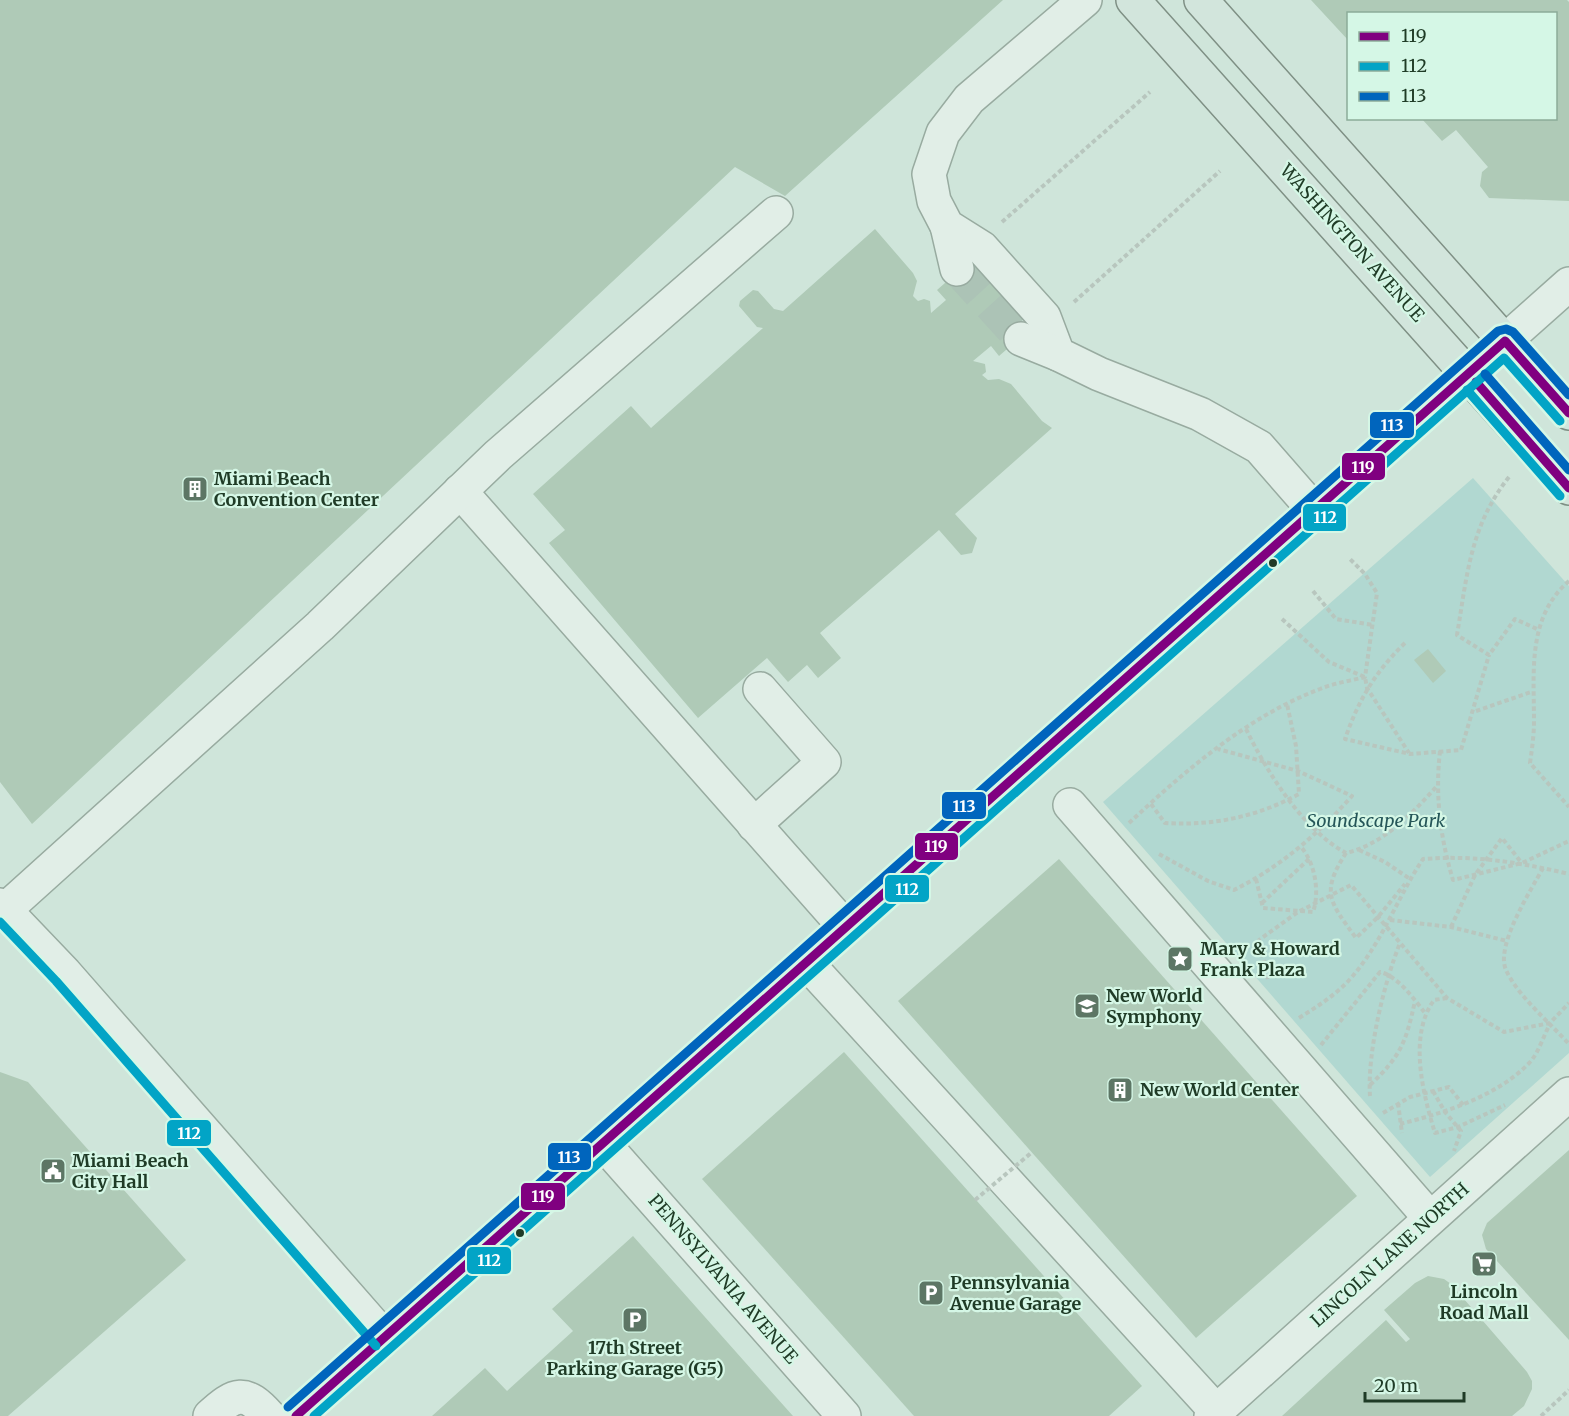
<svg xmlns="http://www.w3.org/2000/svg" width="1569" height="1416" font-family="Merriweather,serif">
  <style>
    .green { fill: #b1d8d1 }
    .building { fill: #afcab7 }
    .lines { fill: none; stroke-linecap: round; stroke-linejoin: round }
    .minor-tunnel { stroke: #acc3b6; stroke-width: 33; stroke-dasharray: 33 16; stroke-linecap: butt }
    .minor-casing { stroke: #98aba0; stroke-width: 36 }
    .major-casing { stroke: #7f9085; stroke-width: 36 }
    .path { stroke: #b8c6be; stroke-width: 4; stroke-dasharray: 4.5 3; stroke-linecap: butt }
    .minor { stroke: #e1eee7; stroke-width: 33 }
    .major { stroke: #d2e5dc; stroke-width: 33 }
    .path-bridge { stroke: #b8c6be; stroke-width: 4; stroke-dasharray: 4.5 3; stroke-linecap: butt }
    .bus-1-casing { stroke: #d5f7e6; stroke-width: 14 }
    .bus-2-casing { stroke: #d5f7e6; stroke-width: 14 }
    .bus-3-casing { stroke: #d5f7e6; stroke-width: 14 }
    .bus-1 { stroke: #800080; stroke-width: 9 }
    .bus-2 { stroke: #02a4c6; stroke-width: 9 }
    .bus-3 { stroke: #0065bd; stroke-width: 9 }
    .bus-dot { fill: #1f3b26; stroke: #d5f7e6; stroke-width: 2 }
    .labels { text-anchor: middle; stroke-width: 4.5; stroke-linejoin: round; paint-order: stroke }
    .street-label { font-size: 18px; fill: #1f3b26; stroke: #d5f7e6 }
    .poi-label { font-size: 18px; font-weight: bold; fill: #1f3b26; stroke: #d5f7e6; text-anchor: start }
    .park-label { font-size: 18px; font-style: italic; fill: #255658; stroke: #d5f7e6 }
    .line-badge { stroke: #d5f7e6; stroke-width: 2 }
    .badge-label { font-size: 16px; text-anchor: middle; font-weight: bold; fill: #fff }
  </style>
  <rect width="100%" height="100%" fill="#cfe5da"/>
  <polygon class="green" points="1473,478 1569,586 1569,1053 1430,1177 1103,802"/>
  <g class="building">
    <polygon points="0,0 1003,0 785,196 735,167 32,824 0,782"/>
    <polygon points="1311,0 1567,0 1569,2 1569,201 1489,198 1480,186 1482,172 1488,167 1456,130 1442,141 1421,118 1556,118 1556,14 1348,14 1348,40"/>
    <polygon points="875,229 913,273 917,281 913,296 918,301 924,299 930,301 931,313 946,300 937,290 970,261 1021,311 1018,313 1022,318 1021,320 1029,330 999,356 991,346 973,361 985,364 986,372 982,375 988,380 999,379 1011,384 1042,421 1052,428 955,514 977,538 972,553 961,555 939,530 820,633 841,658 818,678 807,665 788,682 767,658 698,718 549,543 565,530 533,494 631,406 651,428 763,328 757,327 739,306 740,301 753,290 758,291 774,309 783,311"/>
    <polygon points="1428,649 1446,671 1433,683 1414,660"/>
    <polygon points="1059,859 1357,1196 1196,1338 898,1001"/>
    <polygon points="844,1052 1142,1386 1109,1416 914,1416 702,1179"/>
    <polygon points="0,1072 28,1082 186,1260 8,1416 0,1416"/>
    <polygon points="1569,1150 1569,1340 1486,1249 1482,1235 1487,1223"/>
    <polygon points="633,1236 793,1416 432,1416 485,1368 507,1391 573,1331 552,1309"/>
    <polygon points="1428,1276 1444,1279 1451,1284 1527,1372 1532,1381 1532,1389 1524,1406 1512,1416 1282,1416 1386,1320 1406,1342 1410,1339 1384,1310 1415,1283"/>
  </g>
  <g class="lines">
    <polyline class="minor-tunnel" points="957,269 1021,339"/>
    <g class="minor-casing">
      <g id="minor">
        <polyline points="1085,0 969,99 943,133 929,174 934,201 947,226 982,248 1044,317 1058,354 1099,374 1200,414 1259,447 1314,510"/>
        <polyline points="947,226 957,269"/>
        <polyline points="1021,339 1058,354"/>
        <polyline points="460,491 845,927"/>
        <polyline points="1070,805 1430,1218"/>
        <polyline points="754,825 824,762 760,689"/>
        <polyline points="0,905 65,973 385,1338"/>
        <polyline points="5,910 320,626 498,455 776,213"/>
        <polyline points="806,962 1216,1411"/>
        <polyline points="603,1143 844,1416"/>
        <path d="M210 1416C235 1393 245 1389 269 1416"/>
        <polyline points="296,1416 1569,284"/>
        <polyline points="1211,1416 1569,1094"/>
      </g>
    </g>
    <g class="major-casing">
      <g id="major">
        <polyline points="1133,0 1569,488"/>
        <polyline points="1201,0 1569,413"/>
      </g>
    </g>
    <g class="path">
      <polyline points="1002,222 1150,92"/>
      <polyline points="1074,302 1220,171"/>
      <path d="M1509 477C1470 526 1467 576 1457 635L1489 655 1515 619 1537 629"/>
      <path d="M1569 581C1527 617 1534 672 1534 721 1534 735 1532 749 1530 763L1569 807"/>
      <polyline points="1313,591 1336,619 1373,625"/>
      <polyline points="1282,619 1329,662 1365,677 1367,688 1409,753"/>
      <path d="M1405 643C1375 672 1358 701 1345 739L1410 754 1461 750 1489 655"/>
      <polyline points="1476,711 1531,692"/>
      <path d="M1246 729C1267 772 1302 829 1346 853 1383 844 1411 815 1436 787"/>
      <path d="M1440 751C1435 795 1440 837 1453 880L1522 863 1569 841"/>
      <path d="M1151 804 1165 823C1212 826 1257 817 1299 794L1296 746 1287 704"/>
      <path d="M1129 823C1185 771 1248 716 1320 689 1334 683 1350 681 1365 677L1377 593 1365 574 1350 559"/>
      <polyline points="1359,850 1385,862 1410,879"/>
      <path d="M1346 853C1320 893 1330 902 1356 938L1378 917 1405 884"/>
      <path d="M1159 854 1208 881 1234 890C1280 867 1317 835 1352 796L1298 771 1218 749"/>
      <path d="M1543 868C1531 890 1495 946 1506 970 1517 995 1550 1023 1569 1044"/>
      <path d="M1256 879 1263 908 1313 912C1320 892 1315 863 1301 847"/>
      <polyline points="1262,903 1310,858"/>
      <polyline points="1390,920 1451,927 1507,941"/>
      <polyline points="1451,927 1475,875 1502,838 1521,862"/>
      <polyline points="1268,979 1259,940 1298,912 1351,885 1447,998 1504,1032 1550,1023 1569,1003"/>
      <path d="M1447 998 1434 1000C1408 1036 1423 1094 1435 1133L1458 1127 1505 1105"/>
      <path d="M1299 1018C1318 1006 1336 995 1351 978 1382 943 1397 898 1423 859 1474 855 1519 862 1569 874"/>
      <path d="M1321 1045 1380 972C1398 976 1414 999 1425 1013"/>
      <path d="M1370 1085C1401 1056 1406 1042 1415 1001"/>
      <polyline points="1433,1091 1445,1112 1461,1131 1454,1151"/>
      <path d="M1370 1096C1367 1053 1384 983 1400 943"/>
      <polyline points="1398,1103 1402,1133"/>
      <polyline points="1383,1113 1410,1097 1449,1087 1464,1106"/>
      <path d="M1400 1124C1444 1113 1499 1096 1531 1061 1539 1051 1544 1035 1550 1024"/>
      <polyline points="1541,1416 1569,1390"/>
    </g>
    <use href="#minor" class="minor"/>
    <use href="#major" class="major"/>
    <polyline class="path-bridge" points="975,1200 1031,1153"/>
    <g class="bus-1-casing">
      <g id="bus-1">
        <polyline points="1476,382 1569,488"/>
        <polyline points="296,1416 1505,341 1569,413"/>
      </g>
    </g>
    <g class="bus-2-casing">
      <g id="bus-2">
        <polyline points="1467,390 1560,496"/>
        <polyline points="0,922 56,981 376,1346"/>
        <polyline points="314,1416 1504,358 1560,421"/>
      </g>
    </g>
    <g class="bus-3-casing">
      <g id="bus-3">
        <polyline points="1485,374 1569,470"/>
        <polyline points="288,1407 1498,331 1506,329 1513,332 1569,395"/>
      </g>
    </g>
    <use href="#bus-1" class="bus-1"/>
    <use href="#bus-2" class="bus-2"/>
    <use href="#bus-3" class="bus-3"/>
  </g>
  <defs>
    <g id="building-square" transform="scale(1.35)"><rect x="-9" y="-9" width="18" height="18" rx="4" fill="#5d7665" stroke="#d5f7e6"/><path d="M-4-6H4V6H1V3H-1V6H-4ZM-2.5-4.3h1.7v1.8h-1.7ZM.8-4.3h1.7v1.8H.8ZM-2.5-1h1.7V.8h-1.7ZM.8-1h1.7V.8H.8Z" fill="#fff"/></g>
    <g id="sight-square" transform="scale(1.35)"><rect x="-9" y="-9" width="18" height="18" rx="4" fill="#5d7665" stroke="#d5f7e6"/><path d="M0-6L1.8-2.2L6-1.7L2.9 1.2L3.7 5.4L0 3.3L-3.7 5.4L-2.9 1.2L-6-1.7L-1.8-2.2Z" fill="#fff"/></g>
    <g id="school-square" transform="scale(1.35)"><rect x="-9" y="-9" width="18" height="18" rx="4" fill="#5d7665" stroke="#d5f7e6"/><path d="M0-5L7-2L0 1L-7-2ZM-4 1L0 2.5L4 1V4Q0 6-4 4Z" fill="#fff"/></g>
    <g id="civic-square" transform="scale(1.35)"><rect x="-9" y="-9" width="18" height="18" rx="4" fill="#5d7665" stroke="#d5f7e6"/><path d="M-.6-6.5H3V-4.5H.6V-3L4-1V1h2V6H-6V1h2V-1L-.6-3ZM-1.2 2.5V6h2.4V2.5Z" fill="#fff"/></g>
    <g id="supermarket-square" transform="scale(1.35)"><rect x="-9" y="-9" width="18" height="18" rx="4" fill="#5d7665" stroke="#d5f7e6"/><path d="M-6-5.5h2.5l.6 2H6L4.5 2H-2.5L-4.4-4H-6ZM-1.5 3.2a1.3 1.3 0 1 0 .1 0ZM3 3.2a1.3 1.3 0 1 0 .1 0Z" fill="#fff"/></g>
    <g id="parking-square" transform="scale(1.35)"><rect x="-9" y="-9" width="18" height="18" rx="4" fill="#5d7665" stroke="#d5f7e6"/><path d="M-3.5-5.5H1a3.5 3.5 0 0 1 0 7H-1V5.5H-3.5ZM-1-3.4V-.6H.8a1.4 1.4 0 0 0 0-2.8Z" fill="#fff"/></g>
  </defs>
  <g fill-rule="evenodd">
    <use href="#building-square" x="195" y="489"/>
    <use href="#sight-square" x="1180" y="959"/>
    <use href="#school-square" x="1087" y="1006"/>
    <use href="#building-square" x="1120" y="1090"/>
    <use href="#civic-square" x="53" y="1171"/>
    <use href="#supermarket-square" x="1484" y="1264"/>
    <use href="#parking-square" x="931" y="1293"/>
    <use href="#parking-square" x="635" y="1320"/>
  </g>
  <g class="bus-dot">
    <circle cx="1273" cy="563" r="5"/>
    <circle cx="520" cy="1233" r="5"/>
  </g>
  <g class="labels">
    <g class="street-label">
      <text transform="translate(1352 243) rotate(48)" y="6">WASHINGTON AVENUE</text>
      <text transform="translate(1390 1255) rotate(-42)" y="6">LINCOLN LANE NORTH</text>
      <text transform="translate(723 1279) rotate(49)" y="6">PENNSYLVANIA AVENUE</text>
    </g>
    <g class="poi-label">
      <text x="214" y="485">Miami Beach<tspan x="214" dy="21">Convention Center</tspan></text>
      <text x="1200" y="955">Mary &amp; Howard<tspan x="1200" dy="21">Frank Plaza</tspan></text>
      <text x="1106" y="1002">New World<tspan x="1106" dy="21">Symphony</tspan></text>
      <text x="1140" y="1096">New World Center</text>
      <text x="72" y="1167">Miami Beach<tspan x="72" dy="21">City Hall</tspan></text>
      <text x="950" y="1289">Pennsylvania<tspan x="950" dy="21">Avenue Garage</tspan></text>
      <text x="1484" y="1298" text-anchor="middle">Lincoln<tspan x="1484" dy="21">Road Mall</tspan></text>
      <text x="635" y="1354" text-anchor="middle">17th Street<tspan x="635" dy="21">Parking Garage (G5)</tspan></text>
    </g>
    <g class="park-label">
      <text x="1376" y="827">Soundscape Park</text>
    </g>
  </g>
  <g class="line-badge">
    <rect x="1369" y="411" width="46" height="28" rx="6" fill="#0065bd"/>
    <rect x="1341" y="452" width="45" height="29" rx="6" fill="#800080"/>
    <rect x="1302" y="503" width="45" height="29" rx="6" fill="#02a4c6"/>
    <rect x="941" y="791" width="46" height="29" rx="6" fill="#0065bd"/>
    <rect x="914" y="832" width="45" height="29" rx="6" fill="#800080"/>
    <rect x="884" y="874" width="46" height="29" rx="6" fill="#02a4c6"/>
    <rect x="166" y="1119" width="46" height="28" rx="6" fill="#02a4c6"/>
    <rect x="547" y="1142" width="45" height="29" rx="6" fill="#0065bd"/>
    <rect x="520" y="1182" width="46" height="29" rx="6" fill="#800080"/>
    <rect x="466" y="1246" width="46" height="29" rx="6" fill="#02a4c6"/>
  </g>
  <g class="badge-label">
    <text x="1392" y="431">113</text>
    <text x="1363" y="473">119</text>
    <text x="1325" y="523">112</text>
    <text x="964" y="812">113</text>
    <text x="936" y="852">119</text>
    <text x="907" y="895">112</text>
    <text x="189" y="1139">112</text>
    <text x="569" y="1163">113</text>
    <text x="543" y="1202">119</text>
    <text x="489" y="1266">112</text>
  </g>
  <rect x="1347" y="12" width="210" height="108" fill="#d5f7e6" stroke="#8cac99" stroke-width="1.5"/>
  <rect x="1359" y="32" width="30" height="9" fill="#800080" stroke="#8cac99" stroke-width="1.5"/>
  <text x="1401" y="42" font-size="18" fill="#1f3b26">119</text>
  <rect x="1359" y="62" width="30" height="9" fill="#02a4c6" stroke="#8cac99" stroke-width="1.5"/>
  <text x="1401" y="72" font-size="18" fill="#1f3b26">112</text>
  <rect x="1359" y="92" width="30" height="9" fill="#0065bd" stroke="#8cac99" stroke-width="1.5"/>
  <text x="1401" y="102" font-size="18" fill="#1f3b26">113</text>
  <path d="M1365 1392v9h99v-9" fill="none" stroke="#1f3b26" stroke-width="3"/>
  <text x="1374" y="1392" font-size="18" fill="#1f3b26" stroke="#d5f7e6" stroke-width="4.5" paint-order="stroke">20 m</text>
</svg>
